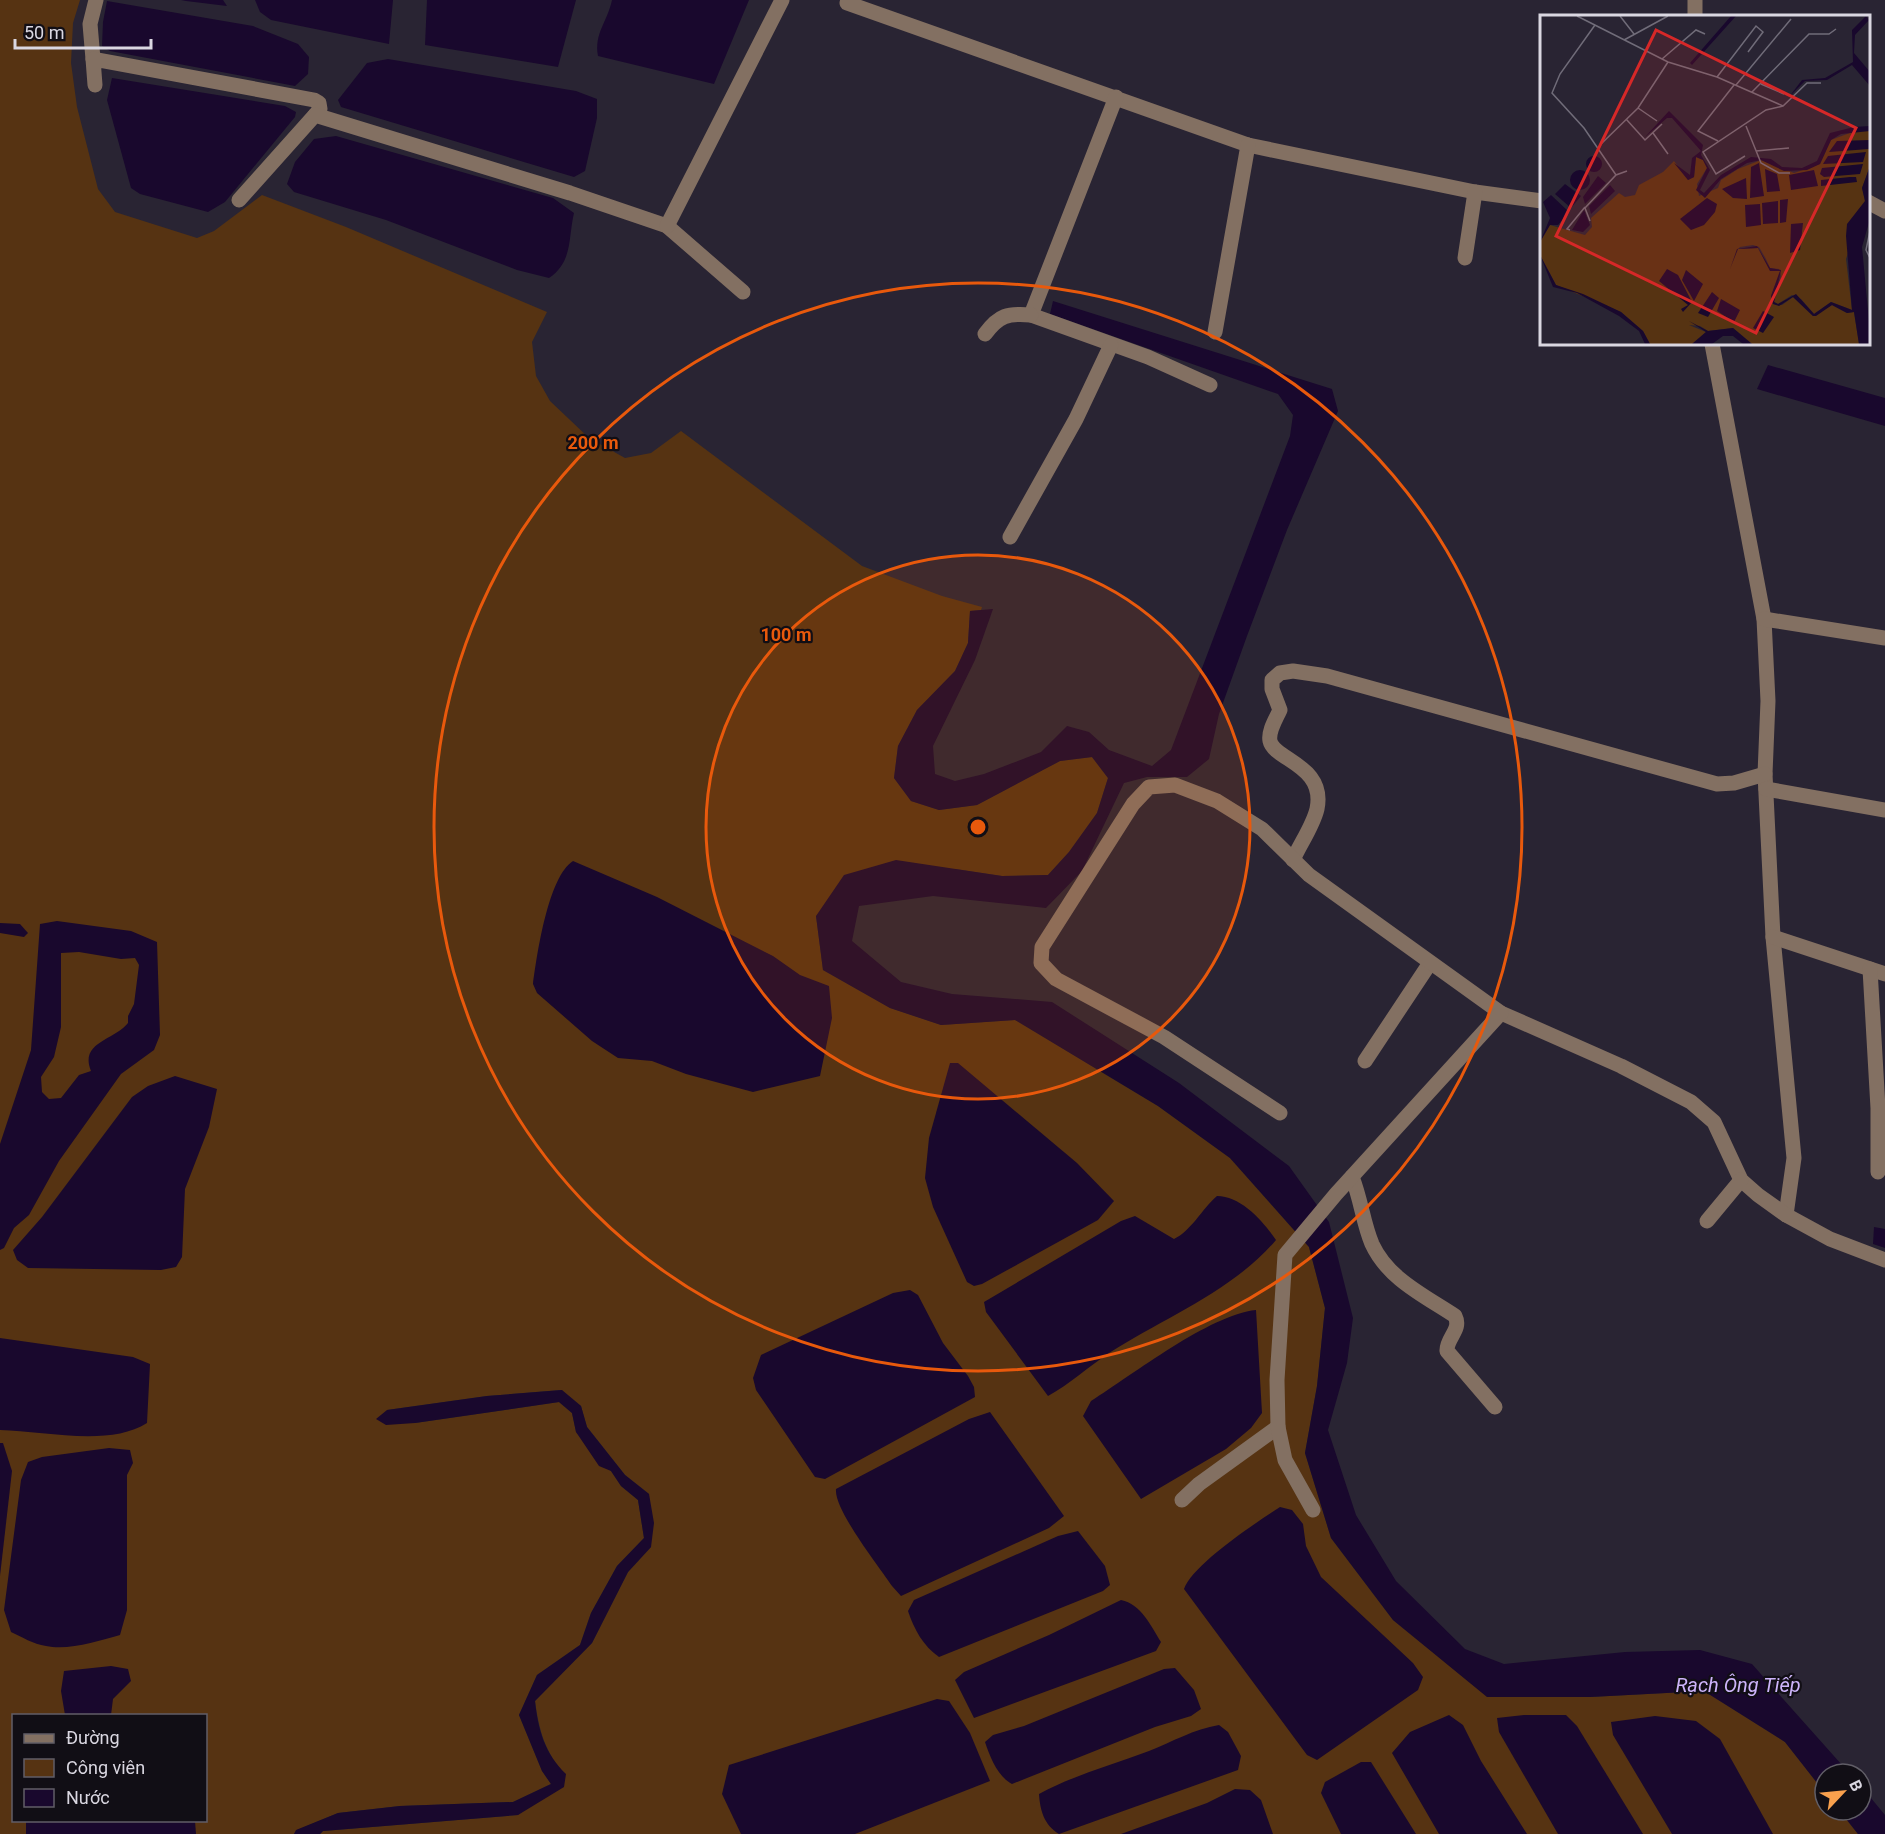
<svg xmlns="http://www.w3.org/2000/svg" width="1885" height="1834" font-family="Roboto,sans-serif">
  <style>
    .green { fill: #563312; fill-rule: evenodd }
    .water { fill: #19082d; fill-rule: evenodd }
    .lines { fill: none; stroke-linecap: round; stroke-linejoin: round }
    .minor { stroke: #837062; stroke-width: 15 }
    .ring { fill: none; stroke: #e8590c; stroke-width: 3 }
    .labels { text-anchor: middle; stroke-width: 4.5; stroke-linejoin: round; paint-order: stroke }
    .water-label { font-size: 20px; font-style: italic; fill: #cdb4fa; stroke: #110e15 }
    .inset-road { fill: none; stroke: #706c79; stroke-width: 1.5 }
    .view { fill: #d62828; fill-opacity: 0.15; stroke: #d62828; stroke-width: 3 }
    .inset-edge { fill: none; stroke: #dad7e1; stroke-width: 3 }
    .centre { fill: #e8590c; stroke: #110e15; stroke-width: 3 }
    .ring-label { font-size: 18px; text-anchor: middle; font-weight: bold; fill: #e8590c; stroke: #110e15; stroke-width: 4.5; stroke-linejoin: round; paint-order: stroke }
  </style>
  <rect width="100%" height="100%" fill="#292433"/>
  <path class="green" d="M0 0H80L73 23 71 63 77 107 98 189 115 212 197 238 214 231 262 195 346 227 547 312 532 342 536 376 550 401 589 438 625 458 651 453 681 431 862 566 942 596 982 607 981 610 970 611 968 643 955 671 917 710 898 746 894 778 911 801 939 810 977 805 1060 761 1092 757 1108 778 1097 813 1069 852 1048 875 1002 876 955 869 816 916 823 970 890 1008 941 1025 1015 1020 1158 1106 1230 1158 1309 1247 1325 1308 1317 1386 1305 1453 1331 1538 1393 1620 1488 1697H1590L1704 1691 1785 1742 1825 1793V1810H1839L1858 1834H320L323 1831 518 1815 565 1774C545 1753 539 1730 535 1701L592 1643 628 1572 651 1547 649 1494 625 1475 587 1427 581 1406 561 1390 487 1396 387 1410 415 1423 559 1402 572 1413 576 1432 611 1471 621 1486 638 1500 644 1538 617 1566 591 1613 580 1645 537 1675 519 1715 542 1771 551 1784 513 1802 400 1806 338 1813 297 1830 294 1834H0ZM14 1716H206V1820H14Z"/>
  <g class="water">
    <polygon points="181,0 223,0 227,6 186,1"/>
    <polygon points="255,0 393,0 389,44 271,20 260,12"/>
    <polygon points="427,0 576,0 558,67 425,45"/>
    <path d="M612 0H749L714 84 598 56C594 33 607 23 612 0Z"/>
    <polygon points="107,1 253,26 298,44 309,57 308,74 295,86 110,51 102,46 103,22"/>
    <polygon points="388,59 576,91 597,99 597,118 585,171 574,177 341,107 338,100 367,63"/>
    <polygon points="112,78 285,106 296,112 295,117 225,202 208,212 140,194 131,188 107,100"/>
    <path d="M336 136 553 198 574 213C568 238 573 262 549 278L517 270 386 220 294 192 287 184 295 162 314 139Z"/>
    <polygon points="1053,301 1332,389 1338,411 1287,530 1247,636 1219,714 1209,759 1187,777 1147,777 1124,783 1082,871 1046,908 933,896 859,906 852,941 901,982 952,994 1052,1002 1179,1083 1289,1166 1329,1222 1353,1318 1347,1363 1328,1430 1356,1515 1396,1581 1465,1649 1504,1664 1625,1652 1700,1650 1752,1664 1850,1774 1825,1774 1825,1793 1785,1742 1704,1691 1590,1697 1487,1697 1393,1620 1331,1538 1305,1453 1317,1386 1325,1308 1309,1247 1230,1158 1158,1106 1015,1020 941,1025 890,1008 823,970 816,916 844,875 896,860 1002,876 1048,875 1069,852 1097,813 1108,778 1092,757 1060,761 977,805 939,810 911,801 894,778 898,746 917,710 955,671 968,643 970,611 993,609 975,660 933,746 935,774 955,781 984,774 1041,752 1067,726 1089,732 1109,750 1152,766 1171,750 1290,436 1293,415 1278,394 1050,314"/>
    <polygon points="1768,365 1885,398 1885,426 1757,389"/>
    <path d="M573 861 657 897 773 956 800 975 829 986 832 1018 820 1076 753 1092 686 1074 652 1061 618 1058 592 1041 537 993 533 984C537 955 548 877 573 861Z"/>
    <path d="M57 921 131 931 157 942 160 1035 154 1050 121 1074 59 1161 29 1215 14 1228 4 1248 0 1250V1144L31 1050 40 924ZM79 952 121 959 135 958 139 965 134 1004 128 1016V1023C115 1040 79 1042 91 1071L79 1075 61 1098 49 1099 42 1092 41 1077 54 1057 61 1027V953Z"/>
    <polygon points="0,923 20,924 28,933 24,937 0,933"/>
    <polygon points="950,1063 958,1063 1077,1163 1114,1201 1098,1220 982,1284 974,1286 967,1282 933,1207 925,1178 929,1138"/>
    <polygon points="175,1076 217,1089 209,1127 185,1189 182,1257 176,1267 161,1270 28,1268 17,1260 13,1250 42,1217 132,1097 148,1086"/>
    <path d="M1217 1196C1241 1196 1263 1221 1276 1240 1234 1290 1164 1318 1109 1353 1088 1367 1070 1384 1048 1396L986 1312 984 1302 1121 1221 1135 1216 1174 1239C1191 1231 1202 1209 1217 1196Z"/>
    <polygon points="1874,1227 1885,1229 1885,1248 1873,1244"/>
    <polygon points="910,1290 918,1295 943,1343 968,1376 974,1387 975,1397 825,1479 815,1477 756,1390 753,1378 761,1355 893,1293"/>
    <path d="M1256 1310 1262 1413 1251 1428 1226 1449 1141 1499 1083 1416 1091 1401C1134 1374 1209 1315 1256 1310Z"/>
    <path d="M0 1338 133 1357 150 1364 147 1423C110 1447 44 1431 0 1430Z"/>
    <path d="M562 1390 581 1406 587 1427 625 1475 649 1494 654 1523 651 1547 628 1572 592 1643 535 1701C538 1730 545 1754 566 1774L564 1787 518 1815 323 1831 320 1834H294L296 1830 338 1813 400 1806 513 1802 551 1784 542 1771 519 1715 537 1675 580 1645 591 1613 617 1566 644 1538 638 1500 621 1486 611 1471 599 1466 576 1432 572 1413 559 1402 415 1423 386 1425 376 1419 387 1410 487 1396Z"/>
    <path d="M990 1412 1064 1516 1049 1528 901 1596 892 1586C878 1565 834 1510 836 1489L969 1419Z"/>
    <polygon points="0,1443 3,1443 12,1471 0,1576"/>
    <path d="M109 1448 130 1450 133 1463 127 1475V1610L120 1635C98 1641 68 1651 46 1646 33 1644 22 1637 11 1632L4 1610 21 1480 28 1462 42 1457Z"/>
    <path d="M1280 1507 1292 1510 1303 1524 1306 1546 1321 1577 1413 1663 1423 1677 1418 1690 1317 1760 1307 1755 1184 1589C1193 1564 1257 1522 1280 1507Z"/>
    <path d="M1078 1531 1105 1566 1110 1585 1103 1591 939 1657C923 1646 914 1629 908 1611L914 1600 1058 1536Z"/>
    <path d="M1121 1600C1141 1604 1151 1626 1161 1642L1156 1651 974 1718 955 1680 964 1672 1049 1635Z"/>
    <polygon points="111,1666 128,1669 131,1681 113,1699 111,1715 65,1715 61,1691 64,1671"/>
    <path d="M1175 1668 1194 1690 1201 1709 1191 1716 1155 1727 1012 1784C998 1777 990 1757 985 1742L993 1735 1024 1726 1164 1669Z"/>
    <polygon points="937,1699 949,1701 970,1733 990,1781 855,1834 741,1834 722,1794 729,1765"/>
    <polygon points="1449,1715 1463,1725 1481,1761 1527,1834 1439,1834 1392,1753 1410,1732"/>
    <polygon points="1524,1715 1566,1715 1577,1726 1643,1834 1558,1834 1499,1732 1497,1718"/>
    <polygon points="1655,1716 1696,1721 1720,1739 1773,1834 1672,1834 1613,1735 1611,1722"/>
    <path d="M1219 1725 1228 1732 1241 1756 1238 1770 1059 1834C1044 1825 1040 1810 1039 1794 1074 1775 1112 1765 1149 1751 1172 1742 1194 1729 1219 1725Z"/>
    <polygon points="1361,1762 1371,1762 1416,1834 1341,1834 1321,1793 1325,1782"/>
    <polygon points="1861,1786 1885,1815 1885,1834 1858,1834 1839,1810 1861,1810"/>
    <polygon points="1235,1789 1250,1790 1261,1800 1273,1834 1121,1834 1207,1803"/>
    <polygon points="26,1821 195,1821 196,1834 26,1834"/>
  </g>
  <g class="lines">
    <g class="minor">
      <polyline points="1695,0 1695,16"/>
      <polyline points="847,3 1248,145 1475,192 1542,201"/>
      <polyline points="93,59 90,24 96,0"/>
      <polyline points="95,85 93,59 314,100 319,103 320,109 315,115"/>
      <polyline points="1116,97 1031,315 1148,357 1210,385"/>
      <polyline points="239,200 315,115 570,193 667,226 743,292"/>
      <polyline points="1868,202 1885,211"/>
      <polyline points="667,226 782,0"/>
      <polyline points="1465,258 1475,192"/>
      <polyline points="1215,332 1248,145"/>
      <path d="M985 334C999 315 1008 313 1031 315"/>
      <polyline points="1712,344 1764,619 1768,701 1765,774 1773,937 1794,1158 1786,1215"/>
      <polyline points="1010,537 1076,419 1111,345"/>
      <polyline points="1764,619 1885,638"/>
      <polyline points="1766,789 1885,810"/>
      <path d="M1293 860C1300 844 1313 826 1317 809 1326 765 1274 760 1270 741 1268 731 1276 719 1280 710L1272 689V680L1280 673 1293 671 1327 676 1717 784 1734 783 1765 774"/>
      <polyline points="1773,937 1885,974"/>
      <polyline points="1870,969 1878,1108 1878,1172"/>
      <polyline points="1365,1061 1430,963"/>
      <polyline points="1280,1113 1164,1037 1056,979 1041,963 1042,947 1133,804 1149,787 1175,785 1217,801 1262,829 1309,875 1501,1013 1621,1066 1691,1102 1714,1122 1741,1180 1758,1195 1786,1215 1830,1239 1885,1260"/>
      <path d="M1352 1177C1361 1199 1363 1223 1372 1244 1388 1279 1425 1296 1455 1316 1462 1330 1446 1338 1447 1351L1495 1407"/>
      <polyline points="1707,1221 1741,1180"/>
      <polyline points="1182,1500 1199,1484 1278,1427"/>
      <polyline points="1313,1510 1285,1460 1278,1427 1277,1380 1285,1255 1336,1194 1501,1013"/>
    </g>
  </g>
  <circle cx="978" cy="827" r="272" fill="#e8590c" fill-opacity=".12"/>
  <g class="ring">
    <circle cx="978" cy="827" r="272"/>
    <circle cx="978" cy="827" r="544"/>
  </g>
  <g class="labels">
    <g class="water-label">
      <text x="1738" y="1692">Rạch Ông Tiếp</text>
    </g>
  </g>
  <g transform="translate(1540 15)">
    <rect width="330" height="330" fill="#292433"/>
    <path d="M315 116H330V151L322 173 325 186 306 244 312 295 291 287 274 299 261 284 252 280 238 289 234 287 241 261 239 254 230 253 226 244 219 232 213 230 200 232 198 234 218 233 230 255 240 256 231 281 233 289 242 290 253 282 273 301 292 290 307 298 314 297 319 329H212L193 313 168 316 160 311 149 310 166 317 152 329H110L103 316 81 297 16 270 0 240V227L10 210 45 220 52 212 51 203 79 178 85 182 95 180 99 170 123 157 134 146 148 165 154 162 156 142 163 145 167 153 157 169 159 181 178 173 181 165 198 154 221 145 254 158 280 149 291 125Z" fill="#563312"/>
    <path d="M191 1H196L152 50 150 48ZM326 1 329 5 315 20 314 38 330 57V71L312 50 287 65 265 66 249 82 262 65 285 63 313 47 312 15ZM129 96 163 130 161 140 170 155 160 175 164 178 181 160 211 142 231 144 242 152 262 153 277 146 290 118 314 112 330 111V116L301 119 291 125 280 149 267 155 244 156 221 145 207 148 181 164 165 183 156 175 167 153 163 145 156 142 154 162 148 165 134 148 150 160 152 143 161 136 132 103H127L105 122ZM330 125 329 134 289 137 297 126ZM326 137 323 147 283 149 288 141ZM46 149a8 8 0 1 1 16 0a8 8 0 1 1-16 0ZM219 148 224 181 210 183 211 152ZM323 149 320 159 284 162 280 159 282 153ZM330 151V204L322 232 330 317 329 329H319L314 297 307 298 292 290 276 301H273L253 282 239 291 233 289 231 281 240 256H230L218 233 198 234 190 254 197 234 217 231 230 253 241 255 234 287 238 289 256 279 274 299 291 287 312 295 306 221 307 209 325 186 322 173ZM225 154 237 159 240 176 227 177ZM30 165a10 10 0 1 1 20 0a10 10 0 1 1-20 0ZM274 155 278 171 251 175 249 160ZM58 161 66 168 45 189 43 182ZM310 162H316L317 167 281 171V165ZM206 163 207 184 193 183 182 174ZM25 169 41 181 31 193 15 179ZM70 170 75 176 51 199 49 191ZM11 180 29 197 18 210H10L0 227 10 203 3 187ZM167 183 177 189 175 197 164 210 151 215 140 204ZM248 184 246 207 240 208V185ZM238 186V208L223 209 222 188ZM220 189 221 210 206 212 205 190ZM44 195 50 210 43 217 32 215ZM263 208 260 235 250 238 251 209ZM0 240 16 270 43 279 81 297 103 316 110 329H105L99 316 79 301 37 278 13 272ZM127 254 138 260 152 287 143 297 141 294 148 290 119 266ZM146 255 163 269 154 286 142 265ZM172 277 179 283 168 302 158 298ZM181 284 200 295 194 307 177 296ZM223 296 234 302 223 318 213 313ZM149 306 168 316 193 313 212 329H203L193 321H183L172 329H152L166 317Z" fill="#19082d"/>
    <path class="inset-road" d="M37 1 128 47 177 62 243 91M80 1 94 19M55 10 20 59 12 78 44 113 76 160M84 25 128 1M122 44 156 15 165 19M177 62 216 11 223 17 208 37M221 69 244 79M196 70 251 4M212 77 269 19H289L296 14M98 93 117 106M86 104 105 125 122 109M206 111 221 148 239 158H250M113 118 128 139M178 126 158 116 194 70M61 129 98 93 128 47M216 136 249 133M205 141 176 159 163 137 226 95 243 91 267 68H281M50 206 45 193 76 160 87 156M30 215 27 214 45 192M330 216 326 235 330 243"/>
    <path class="view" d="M116 15 316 113 216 318 16 221Z"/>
    <rect width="330" height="330" class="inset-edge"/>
  </g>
  <circle cx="978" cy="827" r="9" class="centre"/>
  <g class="ring-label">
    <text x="593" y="449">200 m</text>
    <text x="786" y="641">100 m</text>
  </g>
  <rect x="12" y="1714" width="195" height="108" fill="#110e15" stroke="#615e67" stroke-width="1.5"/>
  <rect x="24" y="1734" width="30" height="9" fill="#837062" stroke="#615e67" stroke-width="1.5"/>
  <text x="66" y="1744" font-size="18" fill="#dad7e1">Đường</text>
  <rect x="24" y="1759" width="30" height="18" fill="#563312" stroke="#615e67" stroke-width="1.5"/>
  <text x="66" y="1774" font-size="18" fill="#dad7e1">Công viên</text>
  <rect x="24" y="1789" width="30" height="18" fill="#19082d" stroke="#615e67" stroke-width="1.5"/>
  <text x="66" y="1804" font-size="18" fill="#dad7e1">Nước</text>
  <g transform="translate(1843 1792) rotate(64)"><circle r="28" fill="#110e15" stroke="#615e67" stroke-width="1.5"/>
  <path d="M0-4.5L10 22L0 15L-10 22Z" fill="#f9a04d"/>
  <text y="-9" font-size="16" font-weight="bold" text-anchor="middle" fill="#dad7e1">B</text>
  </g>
  <path d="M15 39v9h136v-9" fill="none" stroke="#dad7e1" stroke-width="3"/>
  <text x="24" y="39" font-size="18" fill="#dad7e1" stroke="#110e15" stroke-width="4.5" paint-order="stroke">50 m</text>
</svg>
